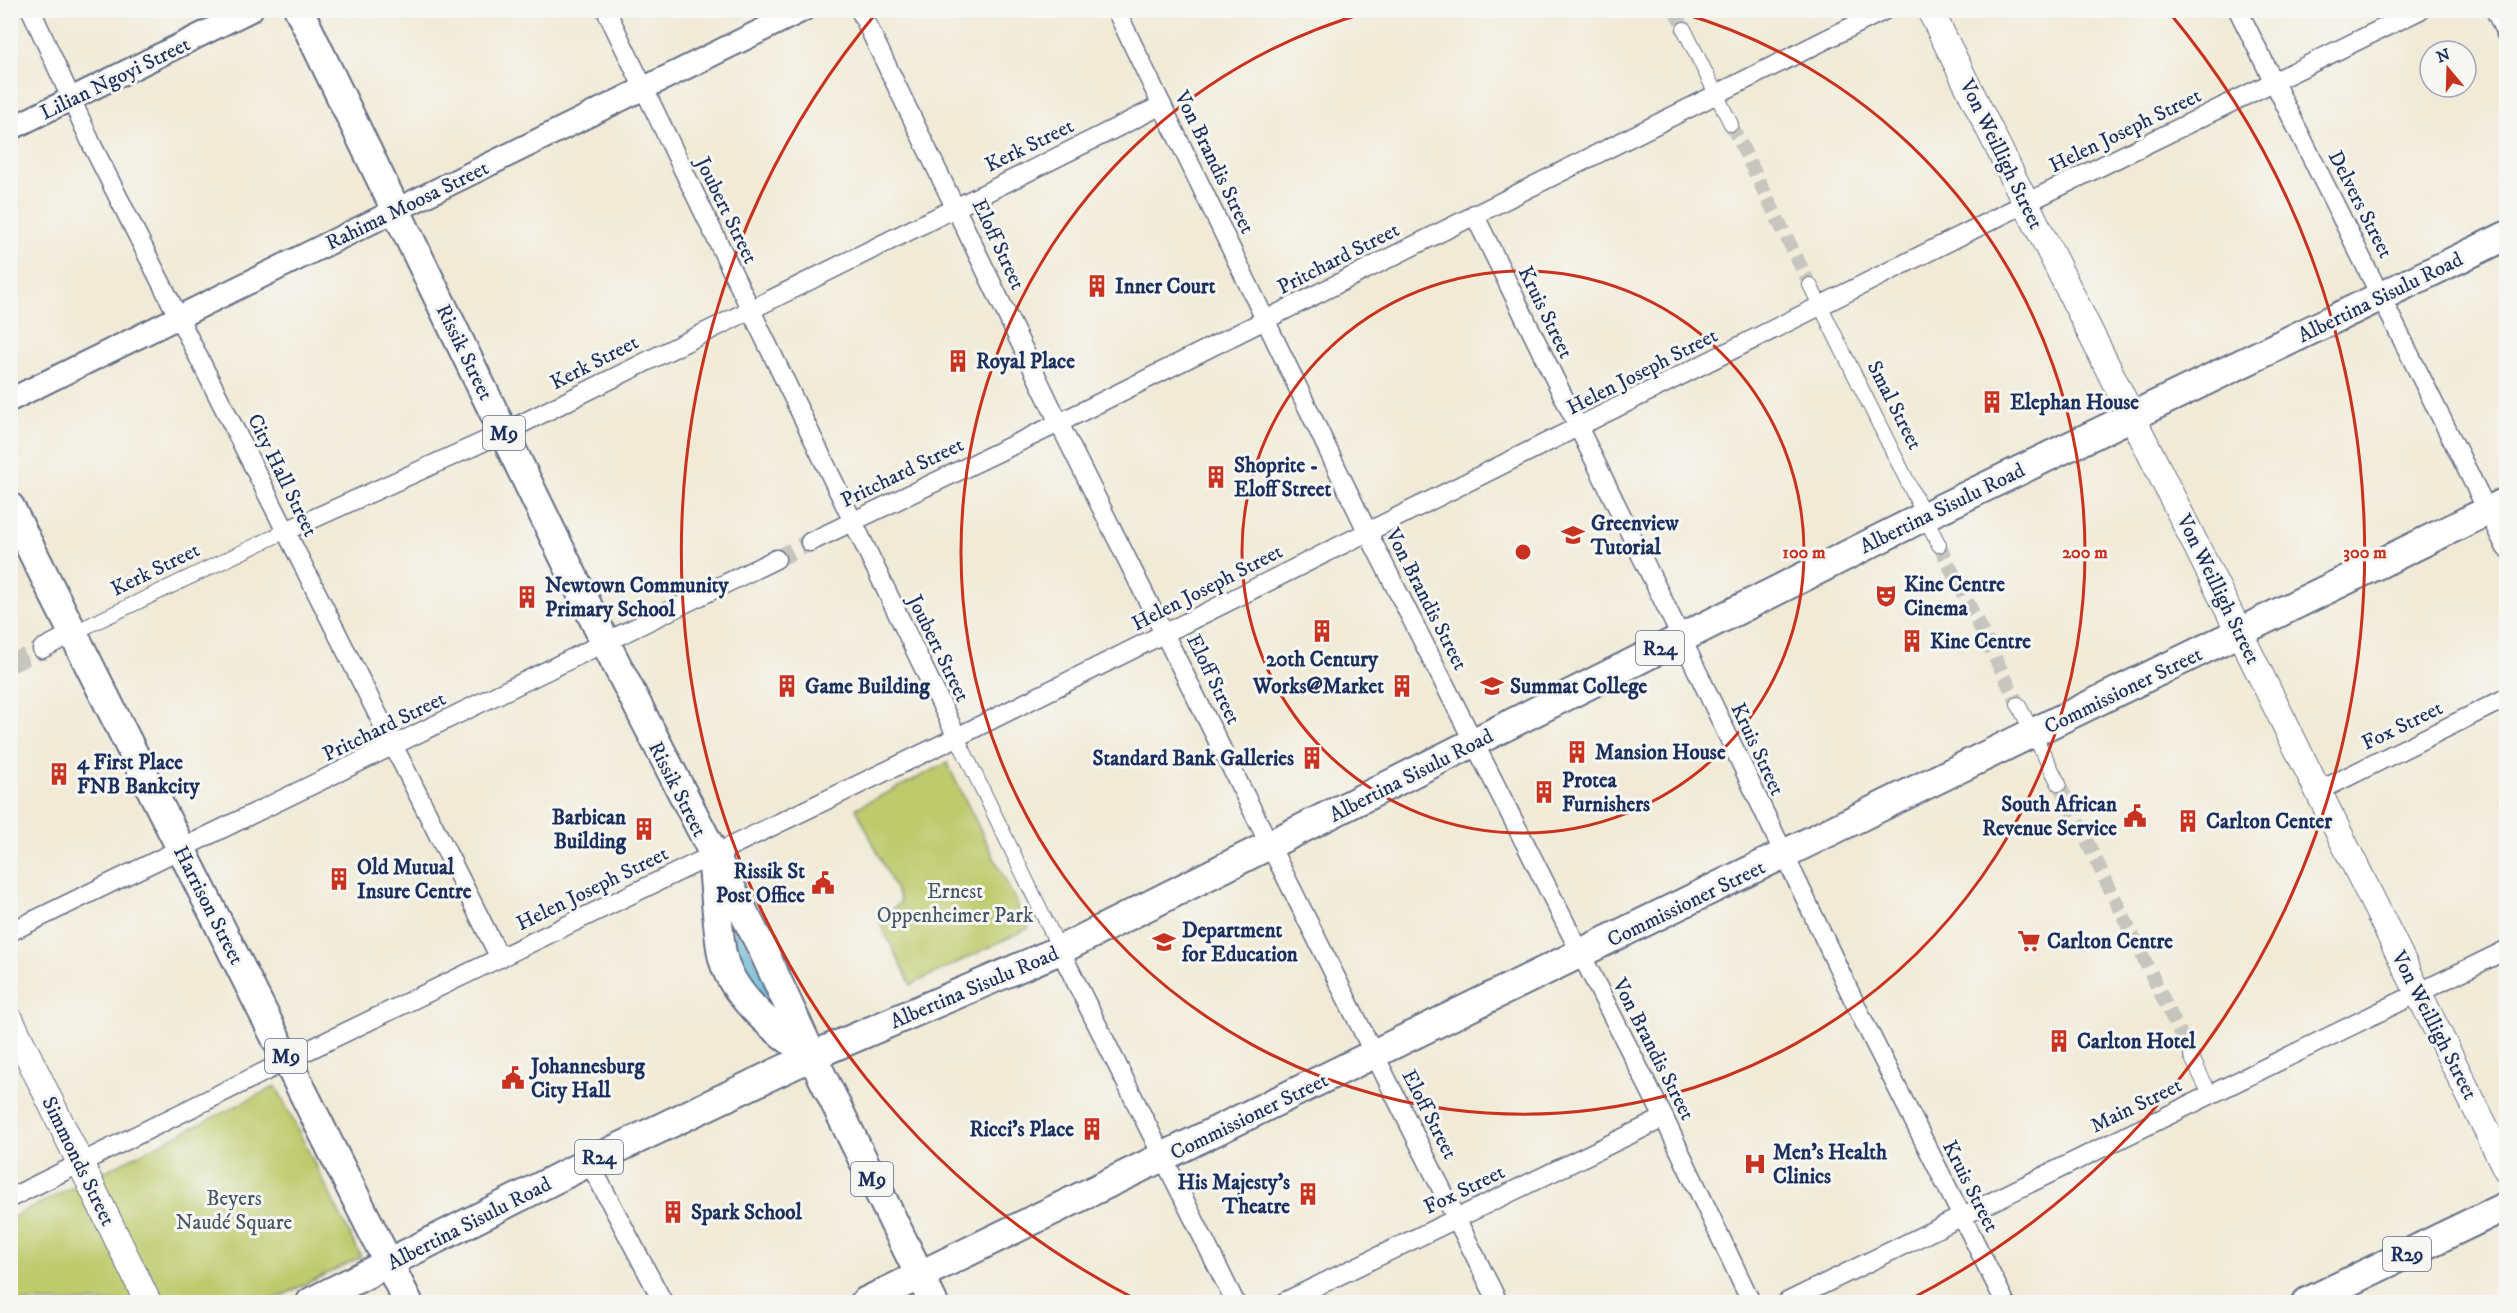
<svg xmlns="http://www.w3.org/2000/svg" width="2517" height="1313" font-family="'IM FELL DW Pica',serif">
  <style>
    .green { fill: #beca6c; stroke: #6c7c65; stroke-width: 1.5 }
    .water { fill: #4eafcd; stroke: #346f96; stroke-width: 1.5 }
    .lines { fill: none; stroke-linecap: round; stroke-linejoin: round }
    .pedestrian-tunnel { stroke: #c6c5be; stroke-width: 14; stroke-dasharray: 14 7; stroke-linecap: butt }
    .minor-tunnel { stroke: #c6c5be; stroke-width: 18; stroke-dasharray: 18 9; stroke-linecap: butt }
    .pedestrian-casing { stroke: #667088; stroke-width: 16 }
    .minor-casing { stroke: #667088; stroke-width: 21 }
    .tertiary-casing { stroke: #667088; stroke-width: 26 }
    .secondary-casing { stroke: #667088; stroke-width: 28 }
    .primary-casing { stroke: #667088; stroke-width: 32 }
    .pedestrian { stroke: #fff; stroke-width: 14 }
    .minor { stroke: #fff; stroke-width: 18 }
    .tertiary { stroke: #fff; stroke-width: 22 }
    .secondary { stroke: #fff; stroke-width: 26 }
    .primary { stroke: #fff; stroke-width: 28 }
    .ring { fill: none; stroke: #c8321e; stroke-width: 3 }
    .labels { text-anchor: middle; stroke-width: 6; stroke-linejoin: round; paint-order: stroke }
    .shield { fill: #f6f6f2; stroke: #5d6b8a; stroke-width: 1.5 }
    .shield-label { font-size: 20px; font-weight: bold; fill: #1b2f5e }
    .street-label { font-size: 21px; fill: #1b2f5e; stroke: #f6f6f2 }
    .poi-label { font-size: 21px; font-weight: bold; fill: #1b2f5e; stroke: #f6f6f2; text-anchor: start }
    .park-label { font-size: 21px; fill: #445662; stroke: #f6f6f2 }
    .centre { fill: #c8321e; stroke: #f6f6f2; stroke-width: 3 }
    .ring-label { font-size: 18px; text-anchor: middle; font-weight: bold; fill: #c8321e; stroke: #f6f6f2; stroke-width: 6; stroke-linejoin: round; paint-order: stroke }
  </style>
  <rect width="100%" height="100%" fill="#f6f6f2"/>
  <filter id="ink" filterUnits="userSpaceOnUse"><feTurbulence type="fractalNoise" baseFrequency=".0167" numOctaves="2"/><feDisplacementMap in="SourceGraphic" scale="12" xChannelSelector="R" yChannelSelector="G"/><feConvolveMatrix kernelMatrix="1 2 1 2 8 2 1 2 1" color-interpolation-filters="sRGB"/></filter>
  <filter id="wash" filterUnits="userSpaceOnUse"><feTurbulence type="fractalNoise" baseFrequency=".008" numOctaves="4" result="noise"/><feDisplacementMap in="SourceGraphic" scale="24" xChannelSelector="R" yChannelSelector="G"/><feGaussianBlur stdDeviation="1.35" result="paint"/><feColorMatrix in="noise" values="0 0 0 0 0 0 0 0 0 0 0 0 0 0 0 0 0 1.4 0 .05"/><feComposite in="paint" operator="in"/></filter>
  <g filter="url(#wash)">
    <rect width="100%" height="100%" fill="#f1ead6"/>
    <g class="green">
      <polygon points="947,763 1029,928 911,985 880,923 901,901 856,808"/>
      <polygon points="276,1086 361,1257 269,1302 11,1302 11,1218"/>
    </g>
    <polygon class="water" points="732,914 779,1007 750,986 737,968"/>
  </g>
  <g filter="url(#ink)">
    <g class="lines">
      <g class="pedestrian-tunnel">
        <polyline points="1675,10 1684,29"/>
        <polyline points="1731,124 1810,285"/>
        <polyline points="1939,545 2018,704"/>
        <polyline points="2059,784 2191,1056"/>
      </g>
      <g class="minor-tunnel">
        <polyline points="776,559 810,542"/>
        <polyline points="10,664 42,649"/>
      </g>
      <g class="pedestrian-casing">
        <g id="pedestrian">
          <polyline points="1684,29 1731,124"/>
          <polyline points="1810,285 1939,545"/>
          <polyline points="73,633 286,531"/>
          <polyline points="2018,704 2059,784"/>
          <polyline points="957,737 1060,950"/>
          <polyline points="2191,1056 2210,1094"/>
        </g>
      </g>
      <g class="minor-casing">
        <g id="minor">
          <polyline points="31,10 93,147 500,958"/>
          <polyline points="606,10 957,737"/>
          <polyline points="860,10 1059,423 1498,1302"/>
          <polyline points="1116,10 1367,531 1664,1118 1751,1302"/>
          <polyline points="2238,10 2506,548"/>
          <polyline points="2495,10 2506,34"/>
          <polyline points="1474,214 1681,637 1863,1020 2005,1302"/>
          <polyline points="286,531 503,433 1162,105"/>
          <polyline points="810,542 1059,423 1885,10"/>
          <polyline points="42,649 73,633"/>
          <polyline points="2317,792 2506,698"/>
          <polyline points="10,932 776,559"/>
          <polyline points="1060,950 1235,1302"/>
          <polyline points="589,1162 663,1302"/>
          <polyline points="10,1198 288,1060 957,737 2026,203 2420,10"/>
          <polyline points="1284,1302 1664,1118"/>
          <polyline points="1787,1302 2506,950"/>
        </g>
      </g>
      <g class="tertiary-casing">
        <g id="tertiary">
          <polyline points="10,129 251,10"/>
          <polyline points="10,400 803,10"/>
        </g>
      </g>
      <g class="secondary-casing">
        <g id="secondary">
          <polyline points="1930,10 2506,1169"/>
          <polyline points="10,1019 148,1302"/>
        </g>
      </g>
      <g class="primary-casing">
        <g id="primary">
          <polyline points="299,10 605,642 762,948 812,1056 933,1302"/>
          <polyline points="10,507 408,1302"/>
          <path d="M713 867C716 896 717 925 722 954 730 995 775 1030 807 1053"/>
          <polyline points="311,1302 589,1162 812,1056 1060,950 1925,516 2506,236"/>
          <polyline points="865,1302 2506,502"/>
          <polyline points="2307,1302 2506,1206"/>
        </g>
      </g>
      <use href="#pedestrian" class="pedestrian"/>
      <use href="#minor" class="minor"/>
      <use href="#tertiary" class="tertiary"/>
      <use href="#secondary" class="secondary"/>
      <use href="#primary" class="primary"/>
    </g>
  </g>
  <g class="ring">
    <circle cx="1523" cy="552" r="281"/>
    <path d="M1678 12A562 562 0 1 1 1368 12"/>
    <path d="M1141 1302A842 842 0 0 1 878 11M2168 11A842 842 0 0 1 1905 1302"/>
  </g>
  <defs>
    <g id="building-bare" transform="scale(1.8)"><path d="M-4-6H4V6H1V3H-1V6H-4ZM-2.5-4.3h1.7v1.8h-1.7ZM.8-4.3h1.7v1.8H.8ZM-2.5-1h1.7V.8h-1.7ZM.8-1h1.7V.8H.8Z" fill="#c8321e" stroke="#f6f6f2" stroke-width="2.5" paint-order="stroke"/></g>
    <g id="university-bare" transform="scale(1.8)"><path d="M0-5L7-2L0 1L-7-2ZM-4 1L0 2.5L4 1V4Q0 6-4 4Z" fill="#c8321e" stroke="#f6f6f2" stroke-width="2.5" paint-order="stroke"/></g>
    <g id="theatre-bare" transform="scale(1.8)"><path d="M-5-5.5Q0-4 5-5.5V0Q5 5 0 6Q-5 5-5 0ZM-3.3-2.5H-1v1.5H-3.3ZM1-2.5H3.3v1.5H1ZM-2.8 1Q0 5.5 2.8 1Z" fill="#c8321e" stroke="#f6f6f2" stroke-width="2.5" paint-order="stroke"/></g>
    <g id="civic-bare" transform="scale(1.8)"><path d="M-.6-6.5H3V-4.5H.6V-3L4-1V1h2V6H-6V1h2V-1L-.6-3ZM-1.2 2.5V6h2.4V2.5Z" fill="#c8321e" stroke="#f6f6f2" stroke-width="2.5" paint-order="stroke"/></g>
    <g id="supermarket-bare" transform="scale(1.8)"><path d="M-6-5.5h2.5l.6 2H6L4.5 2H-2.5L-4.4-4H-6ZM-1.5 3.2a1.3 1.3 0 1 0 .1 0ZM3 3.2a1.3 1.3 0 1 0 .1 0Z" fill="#c8321e" stroke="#f6f6f2" stroke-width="2.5" paint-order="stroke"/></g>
    <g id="school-bare" transform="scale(1.8)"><path d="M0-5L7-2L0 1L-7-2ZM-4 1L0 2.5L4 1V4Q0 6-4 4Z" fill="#c8321e" stroke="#f6f6f2" stroke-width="2.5" paint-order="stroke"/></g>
    <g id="hospital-bare" transform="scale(1.8)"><path d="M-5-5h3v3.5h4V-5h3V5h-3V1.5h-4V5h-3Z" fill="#c8321e" stroke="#f6f6f2" stroke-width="2.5" paint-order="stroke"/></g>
  </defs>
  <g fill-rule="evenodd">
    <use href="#building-bare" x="1097" y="286"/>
    <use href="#building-bare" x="958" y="361"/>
    <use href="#building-bare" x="1992" y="402"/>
    <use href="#building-bare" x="1216" y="477"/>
    <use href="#university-bare" x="1573" y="535"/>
    <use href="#theatre-bare" x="1886" y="596"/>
    <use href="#building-bare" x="527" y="597"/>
    <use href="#building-bare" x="1322" y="631"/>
    <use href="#building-bare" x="1912" y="641"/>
    <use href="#building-bare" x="787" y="686"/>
    <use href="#building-bare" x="1402" y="686"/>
    <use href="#university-bare" x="1492" y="686"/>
    <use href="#building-bare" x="1577" y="752"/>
    <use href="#building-bare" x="1312" y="758"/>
    <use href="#building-bare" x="59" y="774"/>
    <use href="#building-bare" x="1544" y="792"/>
    <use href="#civic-bare" x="2135" y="816"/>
    <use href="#building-bare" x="2188" y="821"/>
    <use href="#building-bare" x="644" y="829"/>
    <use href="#building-bare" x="339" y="879"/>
    <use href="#civic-bare" x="823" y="883"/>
    <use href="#supermarket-bare" x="2029" y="941"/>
    <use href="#school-bare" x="1164" y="942"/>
    <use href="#building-bare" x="2059" y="1041"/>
    <use href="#civic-bare" x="513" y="1078"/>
    <use href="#building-bare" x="1092" y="1129"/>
    <use href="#hospital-bare" x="1755" y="1164"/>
    <use href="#building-bare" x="1308" y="1194"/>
    <use href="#building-bare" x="673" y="1212"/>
  </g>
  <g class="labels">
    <g class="shield">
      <rect x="483" y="416" width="42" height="34" rx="4.5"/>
      <rect x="1636" y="631" width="48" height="34" rx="4.5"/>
      <rect x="265" y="1039" width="42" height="34" rx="4.5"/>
      <rect x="575" y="1140" width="48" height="34" rx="4.5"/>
      <rect x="851" y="1162" width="42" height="34" rx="4.5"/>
      <rect x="2383" y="1237" width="48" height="34" rx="4.5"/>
    </g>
    <g class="shield-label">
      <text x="504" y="440">M9</text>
      <text x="1660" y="655">R24</text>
      <text x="286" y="1063">M9</text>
      <text x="599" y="1164">R24</text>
      <text x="872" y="1186">M9</text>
      <text x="2407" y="1261">R29</text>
    </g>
    <g class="street-label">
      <text transform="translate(115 78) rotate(-26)" y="7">Lilian Ngoyi Street</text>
      <text transform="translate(2125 130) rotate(-26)" y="7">Helen Joseph Street</text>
      <text transform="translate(1029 145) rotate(-26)" y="7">Kerk Street</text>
      <text transform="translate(2002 154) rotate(64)" y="7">Von Weilligh Street</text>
      <text transform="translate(1215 162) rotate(64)" y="7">Von Brandis Street</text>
      <text transform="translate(2361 204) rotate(63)" y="7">Delvers Street</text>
      <text transform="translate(407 205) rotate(-26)" y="7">Rahima Moosa Street</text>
      <text transform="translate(727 210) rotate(64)" y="7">Joubert Street</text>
      <text transform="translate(999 244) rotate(65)" y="7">Eloff Street</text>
      <text transform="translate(1338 258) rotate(-27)" y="7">Pritchard Street</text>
      <text transform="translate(2380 297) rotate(-26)" y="7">Albertina Sisulu Road</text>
      <text transform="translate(1546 312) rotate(64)" y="7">Kruis Street</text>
      <text transform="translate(465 352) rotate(64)" y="7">Rissik Street</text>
      <text transform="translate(594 362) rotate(-27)" y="7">Kerk Street</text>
      <text transform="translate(1642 371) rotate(-27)" y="7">Helen Joseph Street</text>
      <text transform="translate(1895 405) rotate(63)" y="7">Smal Street</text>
      <text transform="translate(902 472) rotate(-26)" y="7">Pritchard Street</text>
      <text transform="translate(283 475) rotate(64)" y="7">City Hall Street</text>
      <text transform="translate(1942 508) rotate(-26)" y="7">Albertina Sisulu Road</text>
      <text transform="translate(155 569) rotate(-26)" y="7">Kerk Street</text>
      <text transform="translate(1207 587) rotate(-27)" y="7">Helen Joseph Street</text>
      <text transform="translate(2219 589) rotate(64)" y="7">Von Weilligh Street</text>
      <text transform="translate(1427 599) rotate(63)" y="7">Von Brandis Street</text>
      <text transform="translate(939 648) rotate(64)" y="7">Joubert Street</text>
      <text transform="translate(1214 679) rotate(64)" y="7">Eloff Street</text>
      <text transform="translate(2123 690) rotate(-26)" y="7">Commissioner Street</text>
      <text transform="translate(2402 725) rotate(-26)" y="7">Fox Street</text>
      <text transform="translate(384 726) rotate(-26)" y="7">Pritchard Street</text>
      <text transform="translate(1758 749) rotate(65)" y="7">Kruis Street</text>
      <text transform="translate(1411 775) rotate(-27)" y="7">Albertina Sisulu Road</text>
      <text transform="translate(678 789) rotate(63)" y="7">Rissik Street</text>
      <text transform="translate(592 888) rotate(-26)" y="7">Helen Joseph Street</text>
      <text transform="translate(1686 903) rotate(-26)" y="7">Commissioner Street</text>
      <text transform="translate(209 905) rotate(63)" y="7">Harrison Street</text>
      <text transform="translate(974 987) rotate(-23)" y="7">Albertina Sisulu Road</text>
      <text transform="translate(2435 1025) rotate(63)" y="7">Von Weilligh Street</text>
      <text transform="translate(1654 1049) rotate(63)" y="7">Von Brandis Street</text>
      <text transform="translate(2136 1105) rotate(-26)" y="7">Main Street</text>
      <text transform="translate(1430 1114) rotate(63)" y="7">Eloff Street</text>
      <text transform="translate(1249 1116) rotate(-26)" y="7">Commissioner Street</text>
      <text transform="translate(79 1161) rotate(64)" y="7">Simmonds Street</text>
      <text transform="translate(1971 1186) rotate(63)" y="7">Kruis Street</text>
      <text transform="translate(1464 1189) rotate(-26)" y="7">Fox Street</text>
      <text transform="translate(469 1223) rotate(-27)" y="7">Albertina Sisulu Road</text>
    </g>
    <g class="poi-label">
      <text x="1115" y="293">Inner Court</text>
      <text x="976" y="368">Royal Place</text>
      <text x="2010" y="409">Elephan House</text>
      <text x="1234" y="472">Shoprite -<tspan x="1234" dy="24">Eloff Street</tspan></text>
      <text x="1591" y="530">Greenview<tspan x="1591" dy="24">Tutorial</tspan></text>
      <text x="1904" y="591">Kine Centre<tspan x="1904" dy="24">Cinema</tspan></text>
      <text x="545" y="592">Newtown Community<tspan x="545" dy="24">Primary School</tspan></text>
      <text x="1930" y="648">Kine Centre</text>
      <text x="1322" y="666" text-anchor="middle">20th Century</text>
      <text x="805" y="693">Game Building</text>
      <text x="1384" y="693" text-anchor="end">Works@Market</text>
      <text x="1510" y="693">Summat College</text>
      <text x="1595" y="759">Mansion House</text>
      <text x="1294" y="765" text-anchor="end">Standard Bank Galleries</text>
      <text x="77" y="769">4 First Place<tspan x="77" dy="24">FNB Bankcity</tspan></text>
      <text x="1562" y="787">Protea<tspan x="1562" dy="24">Furnishers</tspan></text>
      <text x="2117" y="811" text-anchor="end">South African<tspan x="2117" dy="24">Revenue Service</tspan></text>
      <text x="626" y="824" text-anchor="end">Barbican<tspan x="626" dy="24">Building</tspan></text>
      <text x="2206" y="828">Carlton Center</text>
      <text x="357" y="874">Old Mutual<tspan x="357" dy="24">Insure Centre</tspan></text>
      <text x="805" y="878" text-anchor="end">Rissik St<tspan x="805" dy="24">Post Office</tspan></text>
      <text x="1182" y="937">Department<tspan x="1182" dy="24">for Education</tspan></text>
      <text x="2047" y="948">Carlton Centre</text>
      <text x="2077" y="1048">Carlton Hotel</text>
      <text x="531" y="1073">Johannesburg<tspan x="531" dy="24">City Hall</tspan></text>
      <text x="1074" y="1136" text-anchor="end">Ricci's Place</text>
      <text x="1773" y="1159">Men's Health<tspan x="1773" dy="24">Clinics</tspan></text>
      <text x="1290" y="1189" text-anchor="end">His Majesty's<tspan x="1290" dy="24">Theatre</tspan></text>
      <text x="691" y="1219">Spark School</text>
    </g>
    <g class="park-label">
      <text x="955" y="898">Ernest<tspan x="955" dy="24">Oppenheimer Park</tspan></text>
      <text x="234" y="1205">Beyers<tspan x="234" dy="24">Naudé Square</tspan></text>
    </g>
  </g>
  <circle cx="1523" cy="552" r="9" class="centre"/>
  <g class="ring-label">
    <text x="1804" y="558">100 m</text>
    <text x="2085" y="558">200 m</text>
    <text x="2365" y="558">300 m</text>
  </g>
  <rect width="2517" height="1313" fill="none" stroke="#f6f6f2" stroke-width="36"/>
  <g transform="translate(2448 69) rotate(341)"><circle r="28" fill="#f6f6f2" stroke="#9ea6b7" stroke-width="1.5"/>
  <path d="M0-4.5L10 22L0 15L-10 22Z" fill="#c8321e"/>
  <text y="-9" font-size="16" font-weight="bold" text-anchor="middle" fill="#1b2f5e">N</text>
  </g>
</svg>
